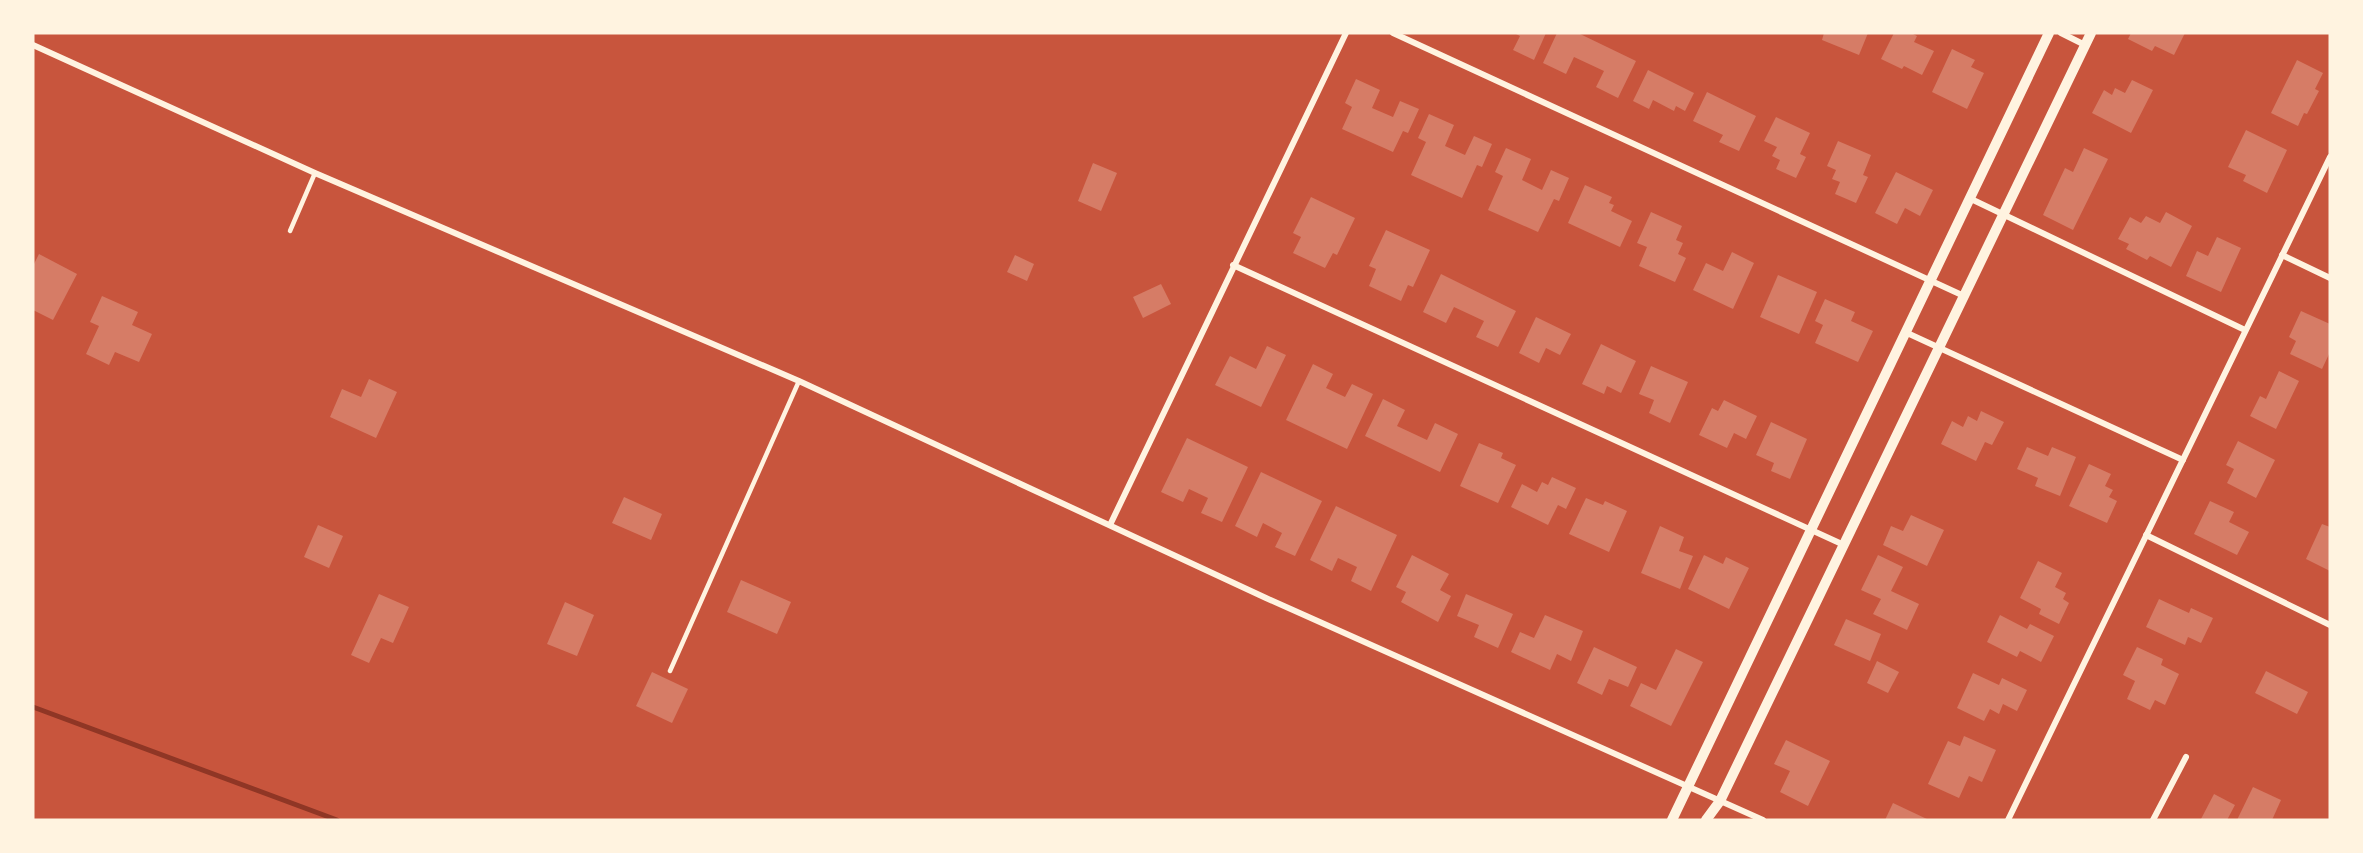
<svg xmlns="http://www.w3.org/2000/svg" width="2363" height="853" font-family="'Roboto Condensed',sans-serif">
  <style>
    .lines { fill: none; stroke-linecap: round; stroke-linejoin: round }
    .stream { stroke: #8f3625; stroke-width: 5 }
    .building { fill: #d67c66 }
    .service { stroke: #fff3e0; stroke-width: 4.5 }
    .minor { stroke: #fff3e0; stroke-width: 6 }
    .tertiary { stroke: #fff3e0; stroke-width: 10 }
  </style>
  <rect width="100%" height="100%" fill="#c8553d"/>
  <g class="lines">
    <polyline class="stream" points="33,707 337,820"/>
  </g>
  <g class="building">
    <polygon points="1514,33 1546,33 1534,60 1513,50 1520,36"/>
    <polygon points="1557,33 1578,33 1636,61 1618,98 1596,87 1604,71 1574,57 1566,74 1543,63"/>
    <polygon points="1824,33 1868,33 1859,55 1822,40"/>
    <polygon points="1894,33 1911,33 1917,36 1914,42 1934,51 1922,75 1904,66 1902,69 1881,59"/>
    <polygon points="2131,33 2185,33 2174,55 2155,46 2152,51 2128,39"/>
    <polygon points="1952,49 1975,60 1971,67 1984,73 1967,109 1932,92"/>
    <polygon points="2297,60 2323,73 2315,89 2319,91 2307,114 2304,113 2298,126 2271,113"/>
    <polygon points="1648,70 1694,93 1685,111 1676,106 1674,111 1653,100 1649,109 1633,101"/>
    <polygon points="1356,79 1380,90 1372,108 1393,117 1400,101 1419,109 1408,133 1403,131 1393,152 1342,129 1352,107 1345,103"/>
    <polygon points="2132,80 2153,90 2131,133 2092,113 2104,90 2112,95 2115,88 2125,93"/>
    <polygon points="1707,92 1756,116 1739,151 1719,142 1723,135 1693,121"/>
    <polygon points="1429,114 1454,125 1445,146 1465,155 1474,136 1492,144 1482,167 1477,165 1462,198 1411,175 1426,142 1418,138"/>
    <polygon points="1776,117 1810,133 1800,154 1806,157 1796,178 1776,169 1780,160 1772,156 1777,147 1764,141"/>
    <polygon points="2246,130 2287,150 2267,193 2243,181 2246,175 2228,167"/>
    <polygon points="1838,141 1871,155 1863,175 1868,177 1856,203 1835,194 1840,182 1832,179 1836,170 1827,166"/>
    <polygon points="1506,148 1531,159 1522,180 1542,190 1551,170 1569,178 1559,201 1554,199 1538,232 1488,210 1503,176 1495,172"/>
    <polygon points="2084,148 2108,159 2073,230 2043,215 2065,168 2073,172"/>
    <polygon points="1093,163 1117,173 1101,211 1078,201"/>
    <polygon points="1896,172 1933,190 1920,216 1905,208 1897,224 1875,213"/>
    <polygon points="1585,185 1612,197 1609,203 1614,205 1611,211 1632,221 1620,247 1568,223"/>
    <polygon points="1311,197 1355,218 1337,255 1333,253 1325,268 1293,253 1301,237 1293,233"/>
    <polygon points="1651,212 1682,226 1676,240 1683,243 1678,254 1686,258 1675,282 1639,266 1647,247 1637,243"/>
    <polygon points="2166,212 2192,226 2171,267 2150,256 2147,260 2126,249 2129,244 2118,239 2130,217 2141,223 2146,216 2160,223"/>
    <polygon points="1386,230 1430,250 1413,287 1408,285 1401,301 1369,286 1376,269 1369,266"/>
    <polygon points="2217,237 2241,248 2221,292 2186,276 2197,251 2208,256"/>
    <polygon points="1732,252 1754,263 1733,309 1693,290 1706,263 1723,271"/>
    <polygon points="39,254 77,274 53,320 33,310 33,266"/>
    <polygon points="1015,255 1034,264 1027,281 1007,272"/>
    <polygon points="1441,274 1516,311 1498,347 1476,337 1484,321 1454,307 1446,323 1423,312"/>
    <polygon points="1778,275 1817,292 1799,334 1760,317"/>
    <polygon points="1161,284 1171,304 1143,318 1133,297"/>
    <polygon points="102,296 138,312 132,325 152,334 139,362 115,352 109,365 86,354 99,326 90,322"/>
    <polygon points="1825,299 1855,312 1851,321 1873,331 1858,362 1815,343 1823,325 1815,321"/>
    <polygon points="2301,311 2330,324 2330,352 2322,369 2290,354 2296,341 2289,337"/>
    <polygon points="1536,317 1571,334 1560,355 1546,348 1539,363 1519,353"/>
    <polygon points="1601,344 1636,361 1621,393 1607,386 1604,394 1582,384"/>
    <polygon points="1267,346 1286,355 1261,407 1215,385 1230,356 1256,369"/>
    <polygon points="1313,364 1333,374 1326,388 1345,397 1352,384 1373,394 1347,449 1286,420"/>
    <polygon points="1651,366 1688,382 1670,423 1649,413 1654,400 1639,394"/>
    <polygon points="2279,371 2299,381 2276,429 2250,416 2260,396 2266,399"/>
    <polygon points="369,379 397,392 376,438 330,417 342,389 361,397"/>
    <polygon points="1383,399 1405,410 1397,426 1427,440 1435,423 1458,434 1440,472 1365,436"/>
    <polygon points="1724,400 1757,416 1746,439 1734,433 1727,448 1699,435 1712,408 1718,411"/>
    <polygon points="1981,411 2004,422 1992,445 1985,442 1976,461 1941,444 1952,421 1963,427 1968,416 1977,421"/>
    <polygon points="1771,422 1807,439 1790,479 1771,471 1774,463 1756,455"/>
    <polygon points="1187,438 1248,467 1222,522 1201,513 1208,498 1189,489 1183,502 1161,492"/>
    <polygon points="2238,441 2275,460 2256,498 2227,483 2234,469 2226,465"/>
    <polygon points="1479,443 1503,453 1501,458 1516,465 1498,503 1460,486"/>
    <polygon points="2027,447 2048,456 2052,447 2076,457 2060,496 2035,486 2038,478 2017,469"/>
    <polygon points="2089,464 2111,474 2105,486 2113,490 2109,497 2117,501 2107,523 2069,506"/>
    <polygon points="1261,472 1322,501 1295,556 1275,547 1282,533 1263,523 1257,537 1235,526"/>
    <polygon points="1552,477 1576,488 1566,509 1558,505 1548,525 1511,507 1522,484 1537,492 1542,482 1548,485"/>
    <polygon points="624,497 662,514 651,540 612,523"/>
    <polygon points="1586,498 1603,505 1605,501 1627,511 1609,552 1569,534"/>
    <polygon points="2210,501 2234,512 2229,522 2249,532 2237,555 2194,534"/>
    <polygon points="1336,506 1397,535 1371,591 1351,581 1357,567 1338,558 1332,571 1310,560"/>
    <polygon points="1911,515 1944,530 1927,566 1883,545 1891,526 1903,531"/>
    <polygon points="2322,524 2330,527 2330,571 2306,559"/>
    <polygon points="318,525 343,536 329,568 304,557"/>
    <polygon points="1660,526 1684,537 1679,551 1693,556 1680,589 1641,573"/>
    <polygon points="1412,555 1449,574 1440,590 1451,596 1438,622 1401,602 1406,592 1396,587"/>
    <polygon points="1704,555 1723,564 1726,557 1749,568 1729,609 1688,589"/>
    <polygon points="1878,555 1903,567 1891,591 1919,604 1907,630 1873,614 1881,599 1861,590"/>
    <polygon points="2038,561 2062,573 2055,587 2066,593 2063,599 2069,603 2059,624 2039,614 2041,609 2020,598"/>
    <polygon points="741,580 791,602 777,634 727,612"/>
    <polygon points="379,594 409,607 393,643 381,638 369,663 351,655"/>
    <polygon points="1466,594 1513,614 1498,648 1474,637 1479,625 1457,616"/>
    <polygon points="2159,599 2189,613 2191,608 2213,618 2201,643 2188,637 2185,645 2146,627"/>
    <polygon points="565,602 594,615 577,656 547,644"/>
    <polygon points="1545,615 1583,631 1571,661 1557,654 1550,670 1511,652 1520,632 1534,638"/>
    <polygon points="2000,615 2027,629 2030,624 2054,636 2041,662 2020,651 2017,657 1987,642"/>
    <polygon points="1846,619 1881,634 1870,661 1834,645"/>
    <polygon points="1594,647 1637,667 1628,687 1609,679 1602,695 1577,683"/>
    <polygon points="2137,647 2163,659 2161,665 2179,674 2165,705 2155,700 2150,710 2127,699 2135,681 2123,675"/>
    <polygon points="1676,649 1703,662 1671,726 1630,706 1641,683 1656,690"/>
    <polygon points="1877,661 1899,672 1888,693 1867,683"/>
    <polygon points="2266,671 2308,692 2297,714 2255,693"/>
    <polygon points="652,672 688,689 672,723 636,706"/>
    <polygon points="1973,673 1999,685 2002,678 2027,690 2017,711 2003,704 1999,714 1990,709 1984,721 1957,708"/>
    <polygon points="1964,736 1996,750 1982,782 1969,776 1959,798 1928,784 1948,741 1960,746"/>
    <polygon points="1786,740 1830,761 1808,806 1780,792 1790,771 1774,764"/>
    <polygon points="2253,787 2281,800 2272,820 2237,820"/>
    <polygon points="2214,794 2235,805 2227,820 2201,819"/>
    <polygon points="1893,803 1929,820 1885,820"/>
  </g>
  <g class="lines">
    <g class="service">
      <polyline points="290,231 315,173"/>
      <polyline points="670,671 799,381"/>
    </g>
    <g class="minor">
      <polyline points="1393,33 1964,296"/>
      <polyline points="2061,33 2085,45"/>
      <polyline points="33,45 315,173 799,381 1266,598 1763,820"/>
      <polyline points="1969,198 2245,330"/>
      <polyline points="2282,255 2330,278"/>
      <polyline points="1233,265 1844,545"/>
      <polyline points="1905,332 2183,460"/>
      <polyline points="1110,525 1346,33"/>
      <polyline points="2146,535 2330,625"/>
      <polyline points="2008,820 2330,157"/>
      <polyline points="2153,820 2186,757"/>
    </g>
    <g class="tertiary">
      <polyline points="1672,820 2049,33"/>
      <polyline points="1706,820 1720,801 2091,33"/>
    </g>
  </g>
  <rect width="2363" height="853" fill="none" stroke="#fff3e0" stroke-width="69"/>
</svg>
